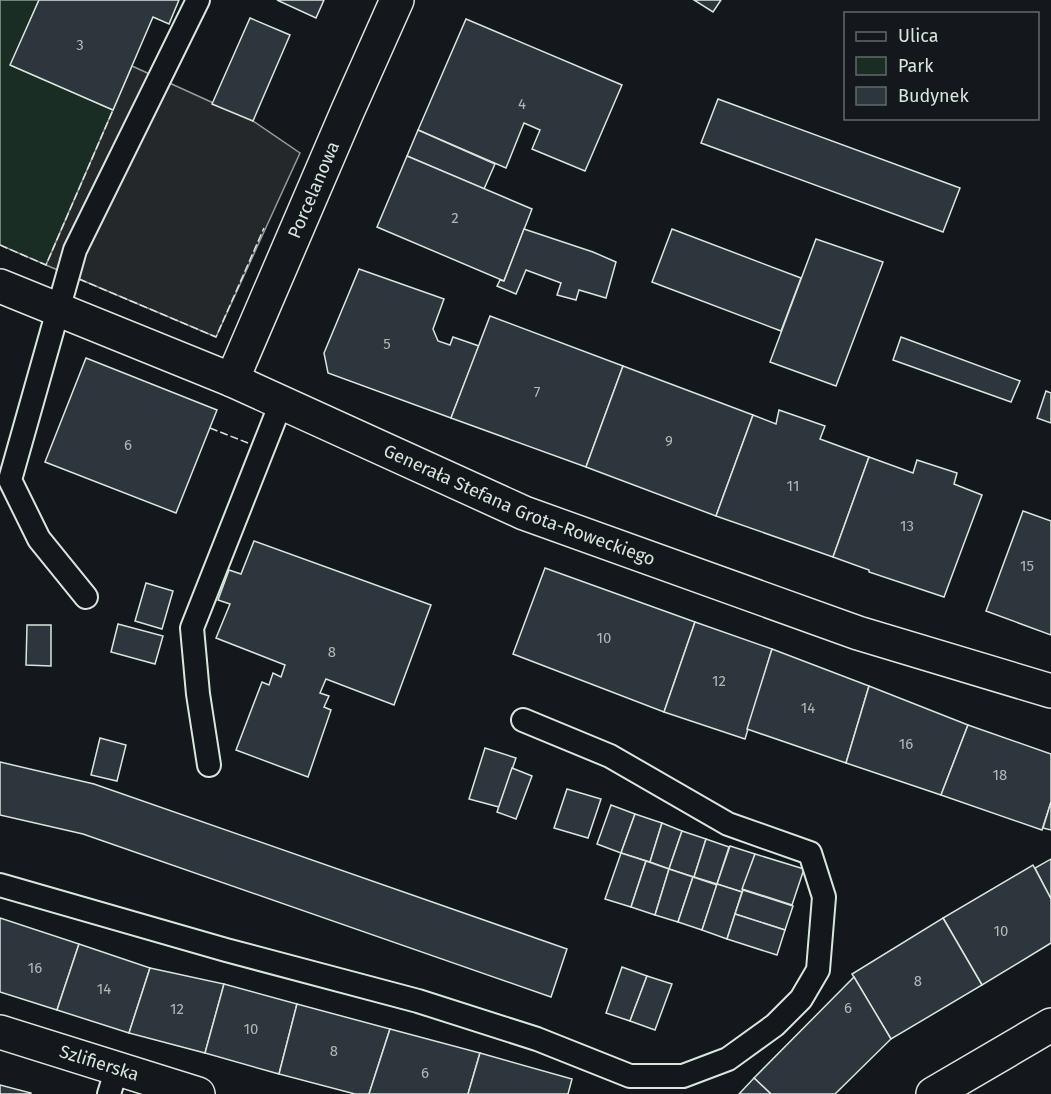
<svg xmlns="http://www.w3.org/2000/svg" width="1051" height="1094" font-family="'Fira Sans',sans-serif">
  <style>
    .green { fill: #1a2d24; stroke: #939e99; stroke-width: 1.5 }
    .parking { fill: #24282b; stroke: #939e99; stroke-width: 1.5 }
    .building { fill: #2c363c; stroke: #d8e6dc; stroke-width: 1.5 }
    .lines { fill: none; stroke-linecap: round; stroke-linejoin: round }
    .service-casing { stroke: #d8e6dc; stroke-width: 26 }
    .minor-casing { stroke: #d8e6dc; stroke-width: 36 }
    .tertiary-casing { stroke: #d8e6dc; stroke-width: 36 }
    .service { stroke: #14181c; stroke-width: 22 }
    .minor { stroke: #14181c; stroke-width: 33 }
    .tertiary { stroke: #14181c; stroke-width: 33 }
    .fence { stroke: #d8e6dc; stroke-width: 1.5; stroke-dasharray: 8 3; stroke-linecap: butt }
    .labels { text-anchor: middle; stroke-width: 4.5; stroke-linejoin: round; paint-order: stroke }
    .number-label { font-size: 15px; fill: #adbab4 }
    .street-label { font-size: 18px; fill: #d8e6dc; stroke: #14181c }
  </style>
  <rect width="100%" height="100%" fill="#14181c"/>
  <polygon class="green" points="0,0 39,0 11,65 113,110 46,265 0,245"/>
  <polygon class="parking" points="132,66 253,121 300,153 216,337 46,265"/>
  <g class="building">
    <polygon points="39,0 179,0 169,24 153,17 113,110 10,65"/>
    <polygon points="277,0 324,0 316,18"/>
    <polygon points="694,0 721,0 713,12"/>
    <polygon points="250,18 290,35 253,121 212,104"/>
    <polygon points="466,19 622,85 585,171 532,149 540,130 524,123 506,168 418,130"/>
    <polygon points="718,99 960,188 943,232 701,143"/>
    <polygon points="418,130 495,164 484,189 407,156"/>
    <polygon points="407,156 532,209 504,281 377,227"/>
    <polygon points="524,229 593,252 616,262 606,298 579,290 576,300 557,295 561,283 526,270 516,294 497,286 500,280 504,281"/>
    <polygon points="672,229 801,278 781,331 652,282"/>
    <polygon points="816,239 883,262 836,386 770,362"/>
    <polygon points="359,269 444,299 433,329 438,341 450,345 453,337 479,346 451,418 328,373 324,353"/>
    <polygon points="490,316 623,366 586,467 451,418"/>
    <polygon points="901,337 1020,381 1011,402 893,360"/>
    <polygon points="86,358 217,410 176,513 45,462"/>
    <polygon points="623,366 753,415 716,516 586,467"/>
    <polygon points="1046,391 1051,393 1051,423 1037,418"/>
    <polygon points="779,410 825,426 820,439 869,457 833,557 716,516 753,415 776,424"/>
    <polygon points="869,457 913,473 917,460 957,473 954,484 982,495 944,597 869,572 869,570 833,557"/>
    <polygon points="1023,511 1051,521 1051,635 986,611"/>
    <polygon points="254,541 431,605 394,705 326,679 320,693 329,696 324,707 331,710 308,777 236,750 262,682 269,685 273,673 281,677 285,665 216,638 230,604 218,600 229,570 241,574"/>
    <polygon points="545,568 695,622 664,712 513,654"/>
    <polygon points="146,583 173,591 162,629 135,621"/>
    <polygon points="695,622 772,649 745,739 664,712"/>
    <polygon points="118,624 163,636 155,664 111,652"/>
    <polygon points="27,625 51,625 51,666 26,665"/>
    <polygon points="772,649 869,686 846,763 747,729"/>
    <polygon points="869,686 968,725 941,795 846,763"/>
    <polygon points="968,725 1051,754 1051,802 1042,830 941,795"/>
    <polygon points="100,738 126,745 117,781 91,775"/>
    <polygon points="485,748 516,758 499,807 469,799"/>
    <polygon points="0,762 94,784 567,949 551,997 83,834 0,815"/>
    <polygon points="512,768 532,776 516,819 497,812"/>
    <polygon points="567,789 601,799 588,838 554,828"/>
    <polygon points="1051,802 1051,830 1043,828"/>
    <polygon points="611,805 635,814 621,853 597,844"/>
    <polygon points="635,814 662,823 650,862 621,853"/>
    <polygon points="662,823 682,831 669,869 650,862"/>
    <polygon points="682,831 706,839 694,877 669,869"/>
    <polygon points="706,839 729,847 717,884 694,877"/>
    <polygon points="730,846 755,854 742,892 717,884"/>
    <polygon points="621,853 646,861 631,907 605,899"/>
    <polygon points="755,854 804,869 792,905 742,889"/>
    <polygon points="1051,859 1051,899 1035,868"/>
    <polygon points="646,861 669,869 655,915 631,907"/>
    <polygon points="1033,865 1051,899 1051,943 982,985 943,918"/>
    <polygon points="669,869 693,877 678,922 655,915"/>
    <polygon points="693,877 717,885 702,930 678,922"/>
    <polygon points="717,884 742,892 727,939 702,930"/>
    <polygon points="743,890 793,906 785,930 735,914"/>
    <polygon points="735,914 785,930 777,955 727,939"/>
    <polygon points="0,918 79,944 57,1010 0,992"/>
    <polygon points="943,918 982,985 891,1039 852,974"/>
    <polygon points="79,944 150,968 129,1033 57,1010"/>
    <polygon points="622,967 647,976 630,1021 606,1013"/>
    <polygon points="150,968 224,984 205,1053 129,1033"/>
    <polygon points="647,976 672,984 655,1030 630,1021"/>
    <polygon points="854,977 891,1039 835,1094 771,1094 754,1078"/>
    <polygon points="224,984 297,1004 279,1074 205,1053"/>
    <polygon points="297,1004 390,1029 369,1094 355,1094 279,1074"/>
    <polygon points="390,1029 480,1053 468,1094 369,1094"/>
    <polygon points="480,1053 572,1079 568,1094 468,1094"/>
    <polygon points="754,1078 771,1094 739,1094"/>
    <polygon points="0,1085 31,1093 31,1094 0,1094"/>
  </g>
  <g class="lines">
    <g class="service-casing">
      <g id="service">
        <polyline points="86,597 39,539 10,480 75,250 198,0"/>
        <polyline points="209,765 198,694 192,628 281,403"/>
        <polyline points="0,885 226,950 418,1001 537,1039 630,1076 683,1076 728,1059 775,1025 801,999 818,970 824,897 810,853 728,824 610,756 523,720"/>
        <polyline points="109,1094 117,1068"/>
      </g>
    </g>
    <g class="minor-casing">
      <g id="minor">
        <path id="s1" d="M0 286 232 380 524 513 858 633 1051 691"/>
        <path id="s2" d="M232 380 348 110 397 0"/>
        <path id="s3" d="M0 1032 198 1094"/>
      </g>
    </g>
    <g class="tertiary-casing">
      <polyline id="tertiary" points="933,1094 1051,1025"/>
    </g>
    <use href="#service" class="service"/>
    <use href="#minor" class="minor"/>
    <use href="#tertiary" class="tertiary"/>
    <g class="fence">
      <polyline points="0,245 46,265 113,110"/>
      <polyline points="79,279 216,337 264,228"/>
      <polyline points="210,428 248,443"/>
    </g>
  </g>
  <g class="labels">
    <g class="number-label">
      <text x="80" y="50">3</text>
      <text x="522" y="109">4</text>
      <text x="455" y="223">2</text>
      <text x="387" y="349">5</text>
      <text x="537" y="397">7</text>
      <text x="669" y="446">9</text>
      <text x="128" y="450">6</text>
      <text x="793" y="491">11</text>
      <text x="907" y="531">13</text>
      <text x="1027" y="571">15</text>
      <text x="604" y="643">10</text>
      <text x="332" y="657">8</text>
      <text x="719" y="686">12</text>
      <text x="808" y="713">14</text>
      <text x="906" y="749">16</text>
      <text x="1000" y="780">18</text>
      <text x="1001" y="936">10</text>
      <text x="35" y="973">16</text>
      <text x="918" y="986">8</text>
      <text x="104" y="994">14</text>
      <text x="848" y="1013">6</text>
      <text x="177" y="1014">12</text>
      <text x="251" y="1034">10</text>
      <text x="334" y="1056">8</text>
      <text x="425" y="1078">6</text>
    </g>
    <g class="street-label">
      <text dy="6" stroke="none"><textPath href="#s2" startOffset="207">Porcelanowa</textPath></text>
      <text dy="6" stroke="none"><textPath href="#s1" startOffset="564">Generała Stefana Grota-Roweckiego</textPath></text>
      <text dy="6" stroke="none"><textPath href="#s3" startOffset="104">Szlifierska</textPath></text>
    </g>
  </g>
  <rect x="844" y="12" width="195" height="108" fill="#14181c" stroke="#626a69" stroke-width="1.5"/>
  <rect x="856" y="32" width="30" height="9" fill="#14181c" stroke="#626a69" stroke-width="1.5"/>
  <text x="898" y="42" font-size="18" fill="#d8e6dc">Ulica</text>
  <rect x="856" y="57" width="30" height="18" fill="#1a2d24" stroke="#626a69" stroke-width="1.5"/>
  <text x="898" y="72" font-size="18" fill="#d8e6dc">Park</text>
  <rect x="856" y="87" width="30" height="18" fill="#2c363c" stroke="#626a69" stroke-width="1.5"/>
  <text x="898" y="102" font-size="18" fill="#d8e6dc">Budynek</text>
</svg>
